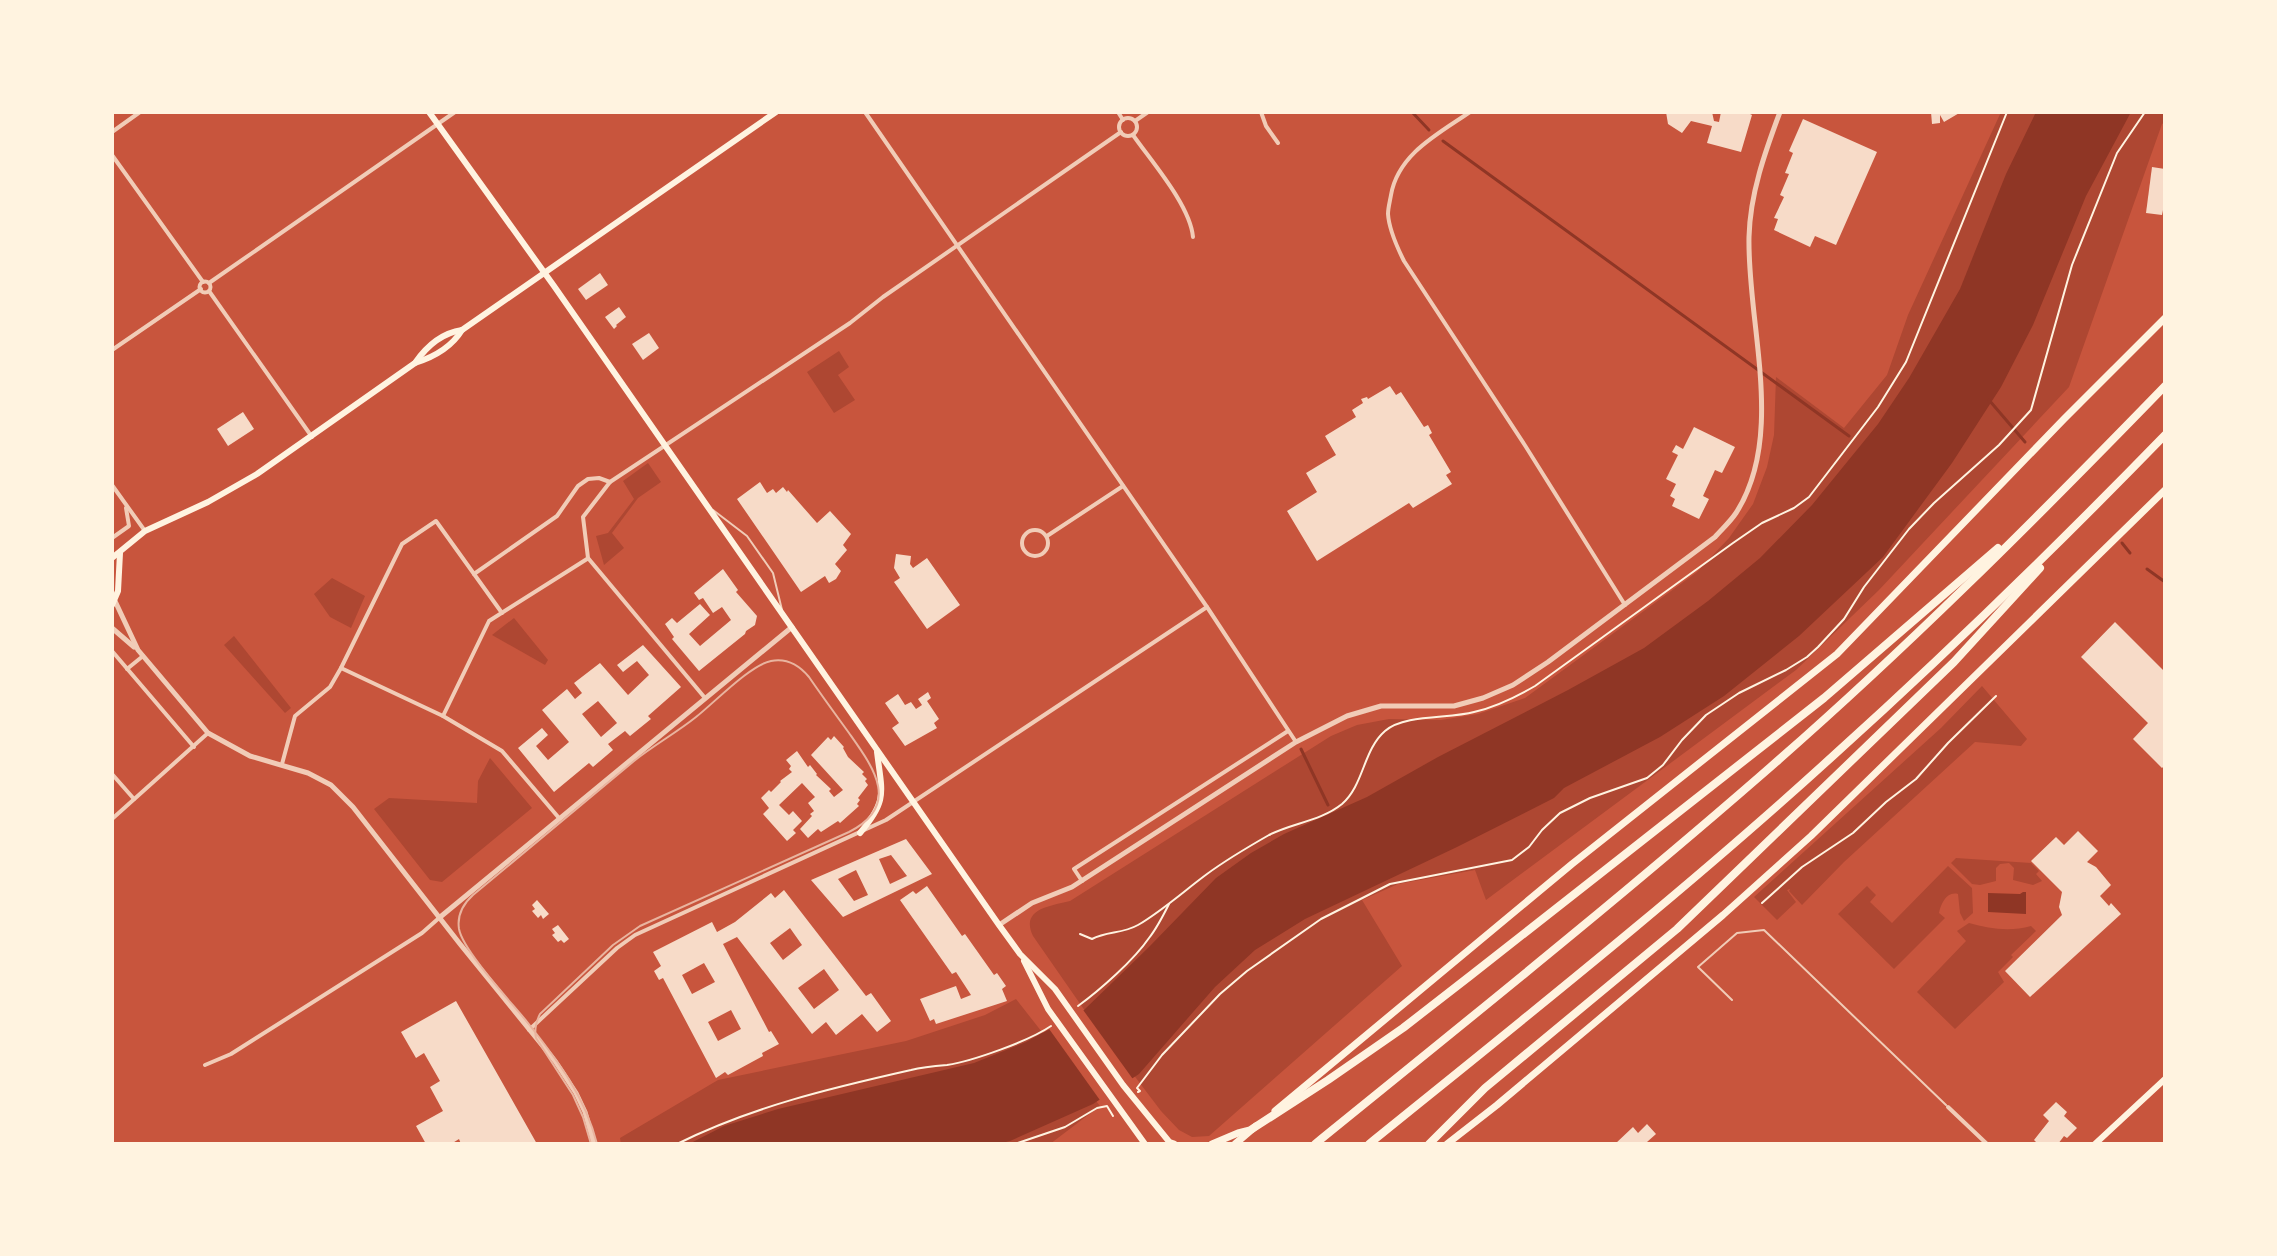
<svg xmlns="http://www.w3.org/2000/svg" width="2277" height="1256" font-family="Mulish,sans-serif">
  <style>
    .green { fill: #ae4732 }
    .water { fill: #8f3625 }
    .pier { fill: #c8553d }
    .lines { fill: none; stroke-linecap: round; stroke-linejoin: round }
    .stream { stroke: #8f3625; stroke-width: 3 }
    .building { fill: #f7dbc8; fill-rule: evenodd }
    .path { stroke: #fff3e0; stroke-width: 2 }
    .service { stroke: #f1ccb7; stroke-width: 2 }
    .minor { stroke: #f1ccb7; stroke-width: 4 }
    .tertiary { stroke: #f1ccb7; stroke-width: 5 }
    .secondary { stroke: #fff3e0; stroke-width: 6 }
    .primary { stroke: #fff3e0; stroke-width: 7 }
    .motorway { stroke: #fff3e0; stroke-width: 8 }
    .tram { stroke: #e9b49f; stroke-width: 2 }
  </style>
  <rect width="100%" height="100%" fill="#c8553d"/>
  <g class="green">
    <path d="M2001 112H2165V122L2162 124 2069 387 1879 590 1796 670 1486 900 1475 870 1398 884 1362 900 1402 966 1209 1136 1192 1137 1179 1130 1161 1111 1083 1008 1033 936C1020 909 1050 906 1070 901L1331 736 1357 725 1389 719 1441 720 1478 714 1525 698 1697 572 1729 538 1753 504 1767 467 1774 435 1776 377 1844 428 1887 375 1908 315Z"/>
    <polygon points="839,351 849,367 838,375 855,400 834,413 807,372"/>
    <polygon points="648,463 661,482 638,498 612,533 624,548 604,565 596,536 608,533 634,499 623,481"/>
    <polygon points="332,578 365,596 351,628 330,617 314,594"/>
    <polygon points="514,618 548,660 545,665 492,635"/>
    <polygon points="234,636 291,708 285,713 224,645"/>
    <polygon points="1982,686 2027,739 2021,746 1975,742 1844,862 1802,905 1789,891 1790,889 1787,890 1796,902 1777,920 1754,897 1941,728"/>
    <polygon points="490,758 532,808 442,882 430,880 374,809 389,798 477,803 478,781"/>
    <polygon points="1956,858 2031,863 2039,871 2036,874 2042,881 2033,885 2013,880 2014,868 2009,863 2000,864 1996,868 1996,881 1980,885 1972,884 1951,863"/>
    <path d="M1948 866 1972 888 1973 913 1964 921 1960 913 1958 894C1947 891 1941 903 1939 913L1945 918 1894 969 1838 914 1867 886 1876 895 1870 902 1892 923Z"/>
    <path d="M1969 923C1990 929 2010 932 2031 926L2036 931 2011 955 2013 957 1998 972 2004 982 1955 1029 1917 992 1966 941 1957 931Z"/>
    <polygon points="1016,999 1100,1106 1050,1144 1025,1144 1023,1142 1019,1144 621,1144 620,1138 718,1080 906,1041 985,1015"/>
  </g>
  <g class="water">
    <polygon points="2036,112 2131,112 2086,196 2033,325 2001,387 1952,463 1883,557 1799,636 1724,696 1660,737 1564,788 1554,798 1457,847 1305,919 1255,950 1215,987 1139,1074 1093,1104 1010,1141 997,1144 689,1144 724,1126 778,1109 974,1063 1026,1042 1084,1010 1149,947 1216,878 1251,853 1284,834 1367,797 1438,757 1568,690 1644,648 1708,601 1760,558 1812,505 1878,424 1909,378 1960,289 2006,174"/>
    <polygon points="2023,892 2026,892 2026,914 1988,912 1988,893 2020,894"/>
  </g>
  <polygon class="pier" points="1081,1007 1135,1082 1102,1103 1047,1026"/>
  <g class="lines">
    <g class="stream">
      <polyline points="1412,112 1429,130"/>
      <polyline points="1443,141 1849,436"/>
      <polyline points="1989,400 2025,442"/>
      <polyline points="2122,543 2130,553"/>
      <polyline points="2147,569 2165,582"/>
      <polyline points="1301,749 1328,805"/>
    </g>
  </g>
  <g class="building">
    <polygon points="1666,112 1712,112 1714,121 1719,122 1721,112 1750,112 1750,114 1752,115 1741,152 1707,143 1712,126 1691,121 1682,133 1668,124"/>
    <polygon points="1931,112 1961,112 1944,122 1940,115 1940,123 1932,124"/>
    <polygon points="1803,119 1877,152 1836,245 1815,236 1810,247 1774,230 1778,219 1774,218 1784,197 1780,195 1789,174 1785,173 1793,153 1789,151"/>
    <polygon points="2152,167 2165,169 2165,200 2162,215 2146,213"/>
    <polygon points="600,273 608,285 586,300 578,289"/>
    <polygon points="619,307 626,317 616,325 617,326 614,329 605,317"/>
    <polygon points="649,333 659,348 643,360 632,344"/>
    <polygon points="1390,386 1396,395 1401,392 1424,427 1428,425 1432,433 1429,435 1451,472 1446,475 1452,484 1413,508 1409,503 1317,561 1287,511 1317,492 1306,473 1336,455 1325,436 1356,417 1352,410 1363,403 1361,399 1367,397 1368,399"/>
    <polygon points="243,412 254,429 228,446 217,429"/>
    <polygon points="1694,427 1735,447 1722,473 1715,470 1703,496 1709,499 1699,519 1672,506 1675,499 1670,496 1676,484 1666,479 1678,455 1672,452 1676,445 1683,449"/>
    <polygon points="760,482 767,493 773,489 776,493 783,487 787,492 788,490 817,523 830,511 851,534 843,545 847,550 835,564 841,571 836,579 829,583 825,576 801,592 737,499"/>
    <polygon points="896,554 911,556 910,564 913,568 927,558 960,605 927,629 894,582 900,578 894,568"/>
    <polygon points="723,569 738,590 736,592 757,616 755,625 746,631 745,634 699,671 672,639 674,637 665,624 672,618 677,623 700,604 710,615 689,634 700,646 731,620 722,607 713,613 703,598 699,600 694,593"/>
    <polygon points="2115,622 2165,672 2165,765 2162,768 2133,739 2148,723 2081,657"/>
    <path d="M643 645 681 687 648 716 651 719 630 736 625 731 608 744 613 750 593 767 589 763 554 792 518 748 542 728 548 735 536 746 548 760 569 742 542 710 567 689 575 699 582 693 574 683 600 663 628 695 649 675 637 661 623 672 617 665ZM598 701 617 723 601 737 582 714Z"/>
    <polygon points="928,692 931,698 927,701 939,719 934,723 937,728 905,746 892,728 899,723 885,703 898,694 905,705 911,702 916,709 922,705 918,699"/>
    <polygon points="834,736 844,747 843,748 848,757 864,772 862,774 867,779 865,781 868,785 858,798 860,800 857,804 859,806 840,823 838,821 821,832 818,829 808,838 800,829 812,816 810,814 814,811 808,803 815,797 802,783 779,805 789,815 793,811 802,821 793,830 796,833 787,841 763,814 769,808 761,798 769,790 771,792 781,782 780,781 792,772 789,769 791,766 786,760 797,751 808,767 810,765 817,774 816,775 831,789 829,791 834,797 843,790 811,755 828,737 831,740"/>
    <polygon points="2078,831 2098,851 2087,862 2096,867 2111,885 2100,896 2109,906 2111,903 2121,914 2030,997 2005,971 2062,915 2059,907 2062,892 2031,861 2056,837 2064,845"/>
    <path d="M906 839 932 874 843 917 811 880ZM891 855 907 876 890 884 879 859ZM856 870 868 895 854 901 838 879Z"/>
    <polygon points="927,886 962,936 965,934 994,975 997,973 1006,986 1002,989 1007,1001 936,1024 934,1019 930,1021 920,999 956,986 961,999 971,995 956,972 952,974 900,900 913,891 916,894"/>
    <path d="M784 890 866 996 871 993 891 1021 877 1032 862 1014 836 1035 826 1022 812 1034 737 937 723 944 769 1032 771 1031 779 1044 762 1053 763 1056 728 1075 725 1072 716 1078 663 978 659 980 654 971 661 966 653 952 712 922 717 932 735 922 771 893 775 898ZM790 928 802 945 783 960 770 943ZM704 963 715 982 692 994 682 975ZM824 969 839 990 814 1009 798 988ZM731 1010 741 1029 718 1041 708 1022Z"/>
    <polygon points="537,900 549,914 543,919 541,915 538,918 532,911 535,909 532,905"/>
    <polygon points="558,925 569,939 564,943 561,940 558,942 552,935 555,933 552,929"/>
    <polygon points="456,1001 537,1144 461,1144 459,1139 451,1144 426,1144 416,1126 443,1111 430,1087 440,1081 424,1053 416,1058 401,1032"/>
    <polygon points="2056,1102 2067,1112 2064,1116 2077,1128 2067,1138 2064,1136 2058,1144 2038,1144 2034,1140 2049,1121 2043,1115"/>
    <polygon points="1647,1124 1656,1134 1647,1142 1648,1144 1615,1144 1633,1127 1638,1133"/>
  </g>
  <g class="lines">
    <g class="path">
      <polyline points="1762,903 1802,867 1853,833 1886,802 1916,779 1948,743 1996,696"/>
      <path d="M1080 934 1092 939C1107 931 1122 934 1138 925 1162 911 1184 891 1207 874 1226 860 1248 847 1269 835 1292 823 1321 821 1342 804 1364 785 1363 750 1385 731 1405 714 1449 719 1474 712 1496 707 1516 697 1535 686L1733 543 1762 523 1794 508 1809 497 1878 407 1906 362 2007 112"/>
      <path d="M1078 1006C1100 990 1134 960 1149 938 1157 928 1163 916 1169 904"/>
      <polyline points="1138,1092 1140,1091 1137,1088 1162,1055 1220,994 1247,971 1321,919 1390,884 1512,860 1529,847 1542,830 1560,813 1590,798 1647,778 1663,765 1682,740 1706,715 1739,693 1786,670 1807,657 1818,647 1844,619 1864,587 1909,529 1934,503 1999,445 2031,410 2072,265 2117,153 2145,112"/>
      <path d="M677 1144C751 1107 831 1088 911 1070 923 1067 935 1066 947 1065 973 1061 1029 1041 1051 1026"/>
      <polyline points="1015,1144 1065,1127 1097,1108 1107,1106 1113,1116"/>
    </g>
    <g class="service">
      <polyline points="713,510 747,536 773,573 782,610"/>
      <polyline points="1732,1000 1698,967 1737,933 1764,930 1946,1105"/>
    </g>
    <g class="minor">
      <polyline points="865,112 1207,607 1296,742"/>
      <polyline points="1118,112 1123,120"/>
      <polyline points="1261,112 1266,126 1278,143"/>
      <path d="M1470 112C1438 134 1398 154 1391 195 1390 201 1388 208 1388 214 1389 230 1397 247 1404 261L1526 447 1625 605"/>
      <circle cx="1128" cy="127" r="9"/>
      <polyline points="1135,121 1148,112"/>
      <polyline points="112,132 140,112"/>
      <path d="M1133 135C1151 161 1190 205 1193 237"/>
      <polyline points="112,155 203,282"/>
      <circle cx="205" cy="287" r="5.5"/>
      <polyline points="209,283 455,112"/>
      <polyline points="209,291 312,437"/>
      <polyline points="112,350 201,289"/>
      <polyline points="112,485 145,531"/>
      <circle cx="1035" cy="543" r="13"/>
      <polyline points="1047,536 1123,486"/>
      <polyline points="112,538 129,526 126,508"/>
      <polyline points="474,574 557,516 578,486 588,479 599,478 610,482"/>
      <polyline points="112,651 194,747"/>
      <polyline points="341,668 443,716 502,751 559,818"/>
      <polyline points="127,669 143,656"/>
      <polyline points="705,698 588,558 583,517 610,482 850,323 883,297 1121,132"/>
      <polyline points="443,716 489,621 587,559"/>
      <polyline points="282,764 295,716 330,687 341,668 402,544 436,521 502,613"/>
      <polyline points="112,774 134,799"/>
      <polyline points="112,819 208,733"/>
      <polyline points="1082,881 1074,869 1288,731"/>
      <polyline points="529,1030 617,948 635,935 886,820 1207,607"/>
      <polyline points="205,1065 231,1054 422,933 439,918"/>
      <polyline points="1948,1107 1987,1144"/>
    </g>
    <g class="tertiary">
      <polyline points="115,601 138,650 208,733 250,756 308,773 331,785 353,807 460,944 555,1061 576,1093 585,1112 594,1144"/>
      <polyline points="112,628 134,647"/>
      <polyline points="439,918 792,627"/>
      <path d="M999 925 1032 903 1072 887 1296 742 1347 716 1381 706H1454L1483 698 1513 685 1548 662 1715 537C1722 529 1730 522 1736 513 1786 435 1747 324 1749 237 1750 194 1765 152 1780 112"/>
    </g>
    <g class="secondary">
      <polyline points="429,112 554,286 999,925 1020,954 1055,989 1123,1085 1171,1144"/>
      <path d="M415 363C434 357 451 348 462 330L776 112"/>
      <path d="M112 558 145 531 208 502 257 474 415 363C426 347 442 333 462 330"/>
      <polyline points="112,605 118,591 120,553"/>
      <path d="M860 833C888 800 882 793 877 752"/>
      <polyline points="1024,961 1048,1009 1145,1144"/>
      <polyline points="2095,1144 2165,1079"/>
    </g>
    <g class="primary">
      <polyline points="1275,1111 1572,864 1837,654 2064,419 2165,318"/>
      <polyline points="1171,1143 1174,1144"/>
      <polyline points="1212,1144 1238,1133 1250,1130"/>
      <polyline points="1235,1144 1256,1126"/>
      <polyline points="1447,1144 1497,1105 1723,915 1811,836 2165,490"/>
    </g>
    <g class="motorway">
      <polyline points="1252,1129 1328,1080 1403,1028 1470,976 1824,698 1998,548"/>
      <path d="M1315 1144C1464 1023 1614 903 1759 777 1901 654 2034 521 2165 386"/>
      <path d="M1369 1144C1526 1017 1685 891 1834 755 1948 652 2058 545 2165 435"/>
      <polyline points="1429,1144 1485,1088 1677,929 1954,662 2040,568"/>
    </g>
    <path class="tram" d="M591 1144 583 1117 573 1095 536 1038C534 1029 536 1022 540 1014L613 945 640 926 849 832C902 805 873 767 849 733 836 715 822 696 809 677 799 665 786 658 771 661 750 665 714 703 696 717 676 733 654 745 634 761L473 895C463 904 457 916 459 929 463 951 512 1003 528 1023 558 1061 585 1096 597 1144"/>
  </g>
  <rect width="2277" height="1256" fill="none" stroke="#fff3e0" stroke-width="228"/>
</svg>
